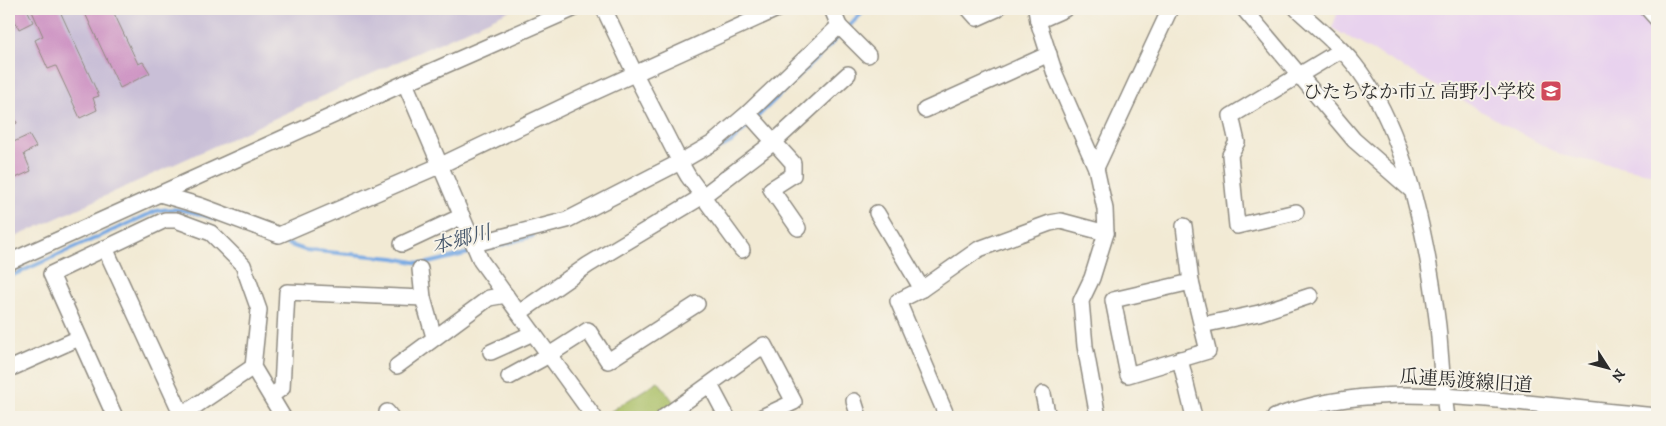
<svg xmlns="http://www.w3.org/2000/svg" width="1666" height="426" font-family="'IM FELL DW Pica','Noto Serif JP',serif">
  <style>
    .built { fill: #e8d2ee }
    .industrial { fill: #c9bfd7 }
    .green { fill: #a8be63; stroke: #6a7447 }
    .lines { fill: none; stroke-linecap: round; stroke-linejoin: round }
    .stream { stroke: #77a9e3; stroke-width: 4 }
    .building { fill: #cd93c3 }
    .minor-casing { stroke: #8e8a80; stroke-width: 18 }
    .minor { stroke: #fff; stroke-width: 15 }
    .labels { text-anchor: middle; stroke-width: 4; stroke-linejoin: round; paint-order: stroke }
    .poi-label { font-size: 19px; fill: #2b2b2b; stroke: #f7f3e8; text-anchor: end }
    .street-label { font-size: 19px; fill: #2b2b2b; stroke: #f7f3e8 }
    .water-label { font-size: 20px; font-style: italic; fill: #46576b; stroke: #f7f3e8 }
  </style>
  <rect width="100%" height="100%" fill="#f7f3e8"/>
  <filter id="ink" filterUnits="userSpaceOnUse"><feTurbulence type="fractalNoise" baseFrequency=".02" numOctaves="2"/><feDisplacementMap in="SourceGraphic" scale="10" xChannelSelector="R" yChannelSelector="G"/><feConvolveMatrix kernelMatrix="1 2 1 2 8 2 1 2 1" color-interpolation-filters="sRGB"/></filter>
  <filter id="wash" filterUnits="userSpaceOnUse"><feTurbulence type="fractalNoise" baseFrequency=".0096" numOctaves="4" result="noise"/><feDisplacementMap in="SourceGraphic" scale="20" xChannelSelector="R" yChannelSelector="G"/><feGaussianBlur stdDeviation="1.12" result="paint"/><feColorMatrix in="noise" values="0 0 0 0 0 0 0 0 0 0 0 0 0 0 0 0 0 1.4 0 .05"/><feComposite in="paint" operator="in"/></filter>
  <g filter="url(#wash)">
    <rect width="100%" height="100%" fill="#f2ead4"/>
    <polygon class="built" points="1339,9 1635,9 1657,29 1657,152 1653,174 1560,155 1332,28"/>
    <polygon class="industrial" points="9,9 513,9 9,240"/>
    <polygon class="green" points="658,381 676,405 658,417 602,417"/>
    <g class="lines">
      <g class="stream">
        <polyline points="847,28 866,9"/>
        <polyline points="756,118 842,33"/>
        <polyline points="705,156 731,142 751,123"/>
        <polyline points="279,241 305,250 394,258 424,264 473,252"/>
        <polyline points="480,251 533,236"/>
        <path d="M9 277 156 211C177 206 196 213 216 219"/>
      </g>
    </g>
    <g id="blocks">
      <g class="building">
        <polygon points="10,9 27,9 33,22 19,29"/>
        <polygon points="31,9 59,9 99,96 93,98 97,110 80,118 56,66 48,69 35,40 43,36"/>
        <polygon points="83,9 112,9 138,64 143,62 150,73 120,88"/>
        <polygon points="11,109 17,123 9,127 9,110"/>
        <polygon points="29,135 36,147 24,154 31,171 9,181 9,144"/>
      </g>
    </g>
  </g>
  <g filter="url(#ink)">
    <use href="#blocks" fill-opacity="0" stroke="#8e8a80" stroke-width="1"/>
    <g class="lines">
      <g class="minor-casing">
        <g id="minor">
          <polyline points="604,9 635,74 680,162 688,176 742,250"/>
          <polyline points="969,9 977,18 997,9"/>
          <polyline points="1036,9 1038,21 1055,74 1096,168 1105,209 1106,233 1092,278 1081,301 1085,346 1098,417"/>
          <polyline points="1244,9 1354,140 1410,189"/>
          <path d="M1297 9C1316 27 1338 44 1354 64 1406 129 1428 245 1438 326 1441 357 1442 387 1447 417"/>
          <polyline points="1648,9 1657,19"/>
          <polyline points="1038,21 1065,9"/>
          <polyline points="839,26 868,55"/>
          <polyline points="405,83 481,261 594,417"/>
          <polyline points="925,110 1049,54"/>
          <polyline points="748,113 793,163 793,175 771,189 798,228"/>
          <polyline points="1096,168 1170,9"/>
          <polyline points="160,194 201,206 279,235 441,165 577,100 777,9"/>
          <polyline points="1296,212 1237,226 1230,155 1237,142 1231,116 1341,50"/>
          <polyline points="877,213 922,289"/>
          <polyline points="1184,226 1191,282"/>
          <polyline points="402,244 462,216"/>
          <polyline points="474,244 567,220 680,162 713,143 748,113 839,26 832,9"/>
          <polyline points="105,248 182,415"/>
          <polyline points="9,262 405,83 573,9"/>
          <polyline points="420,269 423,298 434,337"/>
          <polygon points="1191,282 1208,351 1128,375 1113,300"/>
          <polyline points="519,313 588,265 703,196 774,142 848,74"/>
          <polyline points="1202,325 1259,313 1310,296"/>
          <polyline points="491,352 533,333"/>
          <polyline points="1180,359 1194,417"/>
          <polyline points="397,366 489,298 506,295"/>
          <polyline points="14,367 79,338"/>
          <polyline points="509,377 549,355 588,330 608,361 697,304"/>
          <polyline points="710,385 727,417"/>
          <polyline points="1043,394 1048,417"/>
          <polyline points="271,396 282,388 287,292 423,298"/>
          <polyline points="854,401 859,417"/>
          <polyline points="387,412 391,417"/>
          <polyline points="115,417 51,274 165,220 176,220 211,233 243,265 259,310 253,367 283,417"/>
          <polyline points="179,417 253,367"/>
          <polyline points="664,417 764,345 794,402 762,417"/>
          <polyline points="947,417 898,301 922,289 979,249 1050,223 1061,221 1106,233"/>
          <path d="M1275 417C1353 387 1436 394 1517 402 1564 407 1610 412 1657 416"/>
        </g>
      </g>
      <use href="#minor" class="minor"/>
    </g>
  </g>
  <defs>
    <g id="school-square" transform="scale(1.125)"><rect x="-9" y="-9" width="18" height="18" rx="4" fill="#d1495b" stroke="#f7f3e8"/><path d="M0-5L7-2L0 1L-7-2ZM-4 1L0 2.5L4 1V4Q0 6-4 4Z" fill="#fff"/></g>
  </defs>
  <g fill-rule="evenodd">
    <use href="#school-square" x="1551" y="91"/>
  </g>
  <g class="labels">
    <g class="poi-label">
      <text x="1535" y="98">ひたちなか市立 高野小学校</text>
    </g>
    <g class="street-label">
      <text transform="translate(1466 380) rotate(4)" y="7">瓜連馬渡線旧道</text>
    </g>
    <g class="water-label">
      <text transform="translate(461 239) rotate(-15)" y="7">本郷川</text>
    </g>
  </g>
  <rect width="1666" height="426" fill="none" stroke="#f7f3e8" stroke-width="30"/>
  <g transform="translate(1608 368) rotate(126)" stroke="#f7f3e8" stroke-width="4" paint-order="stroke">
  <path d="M0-4L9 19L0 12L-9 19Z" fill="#2b2b2b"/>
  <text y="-8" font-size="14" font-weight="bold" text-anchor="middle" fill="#2b2b2b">N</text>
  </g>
</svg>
